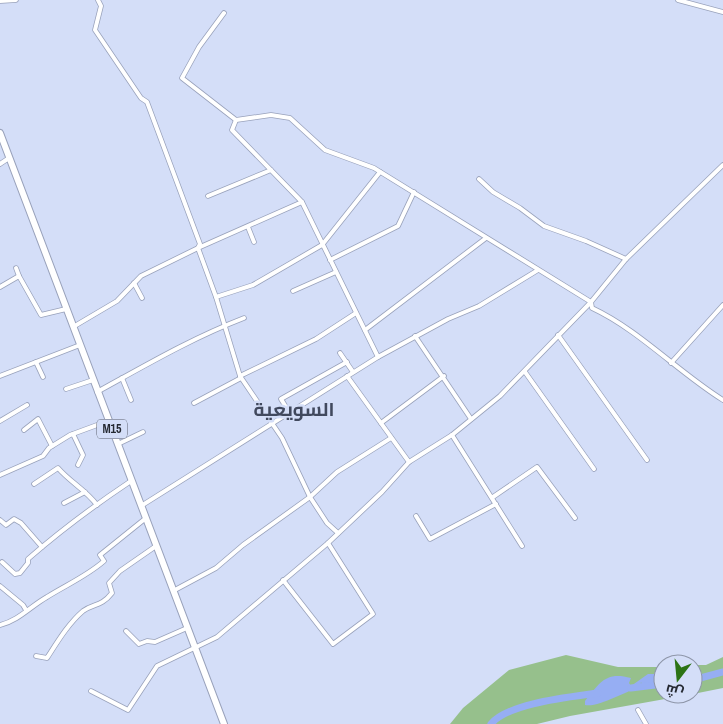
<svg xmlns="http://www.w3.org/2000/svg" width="723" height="724" font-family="'Archivo Narrow',Cairo,sans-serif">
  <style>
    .green { fill: #96c08c }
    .water { fill: #96aef3 }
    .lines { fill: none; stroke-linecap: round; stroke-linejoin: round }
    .river { stroke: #96aef3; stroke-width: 7 }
    .minor-casing { stroke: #99a2bb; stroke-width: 5.5 }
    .trunk-casing { stroke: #99a2bb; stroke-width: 8 }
    .minor { stroke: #fff; stroke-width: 4 }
    .trunk { stroke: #fff; stroke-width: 6 }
    .labels { text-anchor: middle; stroke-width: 5; stroke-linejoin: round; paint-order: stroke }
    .shield { fill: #d4def8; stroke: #5a5f6d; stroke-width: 1 }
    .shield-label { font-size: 12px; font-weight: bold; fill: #252932 }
    .district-label { font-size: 19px; font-weight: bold; fill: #41495e; stroke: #d4def8 }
  </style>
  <rect width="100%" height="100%" fill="#d4def8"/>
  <g class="green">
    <polygon points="566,655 618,667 663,667 663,694 693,694 570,716 537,724 450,724 463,708 509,670"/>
    <polygon points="723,657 723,688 693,694 693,665 706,665"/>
  </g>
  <path class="water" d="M648 674H657L663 680V684L657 683 648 688 643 687 641 682 640 687C626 691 598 708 585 705V701C600 683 605 671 631 678L629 683 631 686Z"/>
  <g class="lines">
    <g class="river">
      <polyline points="693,680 723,672"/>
      <polyline points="631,688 663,684"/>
      <path d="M491 724C508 703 571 697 598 693"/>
    </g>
    <g class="minor-casing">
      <g id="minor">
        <polyline points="98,0 101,6 95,30 141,98 147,102 200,244 198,248 216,297 240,376 282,438 310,497 327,523 338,533"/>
        <polyline points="678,0 723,12"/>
        <polyline points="0,1 16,0"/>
        <path d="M224 13 199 47 182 78 236 120 271 115 290 118 325 150 374 168 591 302 592 308C639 330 678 372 723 400"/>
        <polyline points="236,120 232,130 302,202 378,357"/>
        <polyline points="0,164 9,158"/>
        <polyline points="479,179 493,192 520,208 544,226 586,241 626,259"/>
        <polyline points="208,196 271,170"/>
        <polyline points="248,227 254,242"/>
        <polyline points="330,260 398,226 414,192"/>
        <polyline points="16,268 19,276"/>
        <polyline points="134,283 142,298"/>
        <polyline points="0,287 19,276 41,315 66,309"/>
        <polyline points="293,291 336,272"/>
        <polyline points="216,297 253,285 322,245 380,172"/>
        <polyline points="73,327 117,301 141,276 198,248 302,202"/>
        <polyline points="365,330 486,238"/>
        <polyline points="558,335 647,460"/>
        <polyline points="415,336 471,419"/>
        <polyline points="340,353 353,372"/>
        <polyline points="36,362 43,377"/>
        <polyline points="671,363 723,305"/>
        <polyline points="525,372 594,469"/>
        <polyline points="0,376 80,345"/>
        <polyline points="240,376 316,339 356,313"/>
        <polyline points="347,376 409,462"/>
        <polyline points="122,378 131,400"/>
        <polyline points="66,389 93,380"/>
        <path d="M97 392C146 365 192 338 244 318"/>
        <polyline points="194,403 241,378"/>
        <polyline points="289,412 281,399 347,362"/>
        <polyline points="0,421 27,405"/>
        <polyline points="381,423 444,376"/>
        <polyline points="24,430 38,419 52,446"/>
        <polyline points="73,434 83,455 78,465"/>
        <polyline points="452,435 522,546"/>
        <polyline points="118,444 143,432"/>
        <polyline points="0,475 43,456 49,448 70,435 108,421"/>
        <path d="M34 484 58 468C70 482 86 490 97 505"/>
        <polyline points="493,497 537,467 575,518"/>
        <polyline points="64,503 85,492"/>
        <polyline points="141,506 378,357 448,319 479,306 538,270"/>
        <polyline points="416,516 430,539 496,504"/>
        <polyline points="0,520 6,525 14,519 21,523 42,547"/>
        <path d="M2 562 15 574 20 573 28 563V559C60 531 95 505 131 481"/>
        <polyline points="283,580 333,644 373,614 328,543"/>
        <polyline points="0,586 23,605 26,610"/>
        <polyline points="173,591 216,568 243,545 310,497 337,472 391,438"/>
        <path d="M0 625C18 621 31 606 47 597 66 585 87 576 104 561L100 555 146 518"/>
        <polyline points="126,631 139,644 147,641 155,642 187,628"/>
        <path d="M36 656 47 658C58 641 68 624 83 611 94 603 101 607 112 593L109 583 120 571 156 546"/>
        <polyline points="91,691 128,710 157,666 217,637 328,543 382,492 409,462 452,435 500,396 591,302 626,259 723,165"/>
        <polyline points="638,710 646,724"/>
      </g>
    </g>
    <g class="trunk-casing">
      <polyline id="trunk" points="0,133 224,724"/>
    </g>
    <use href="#minor" class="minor"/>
    <use href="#trunk" class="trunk"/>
  </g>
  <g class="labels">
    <rect class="shield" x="97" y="419.5" width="30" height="19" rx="4"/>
    <g class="shield-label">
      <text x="112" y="433">M15</text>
    </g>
    <g class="district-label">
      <text x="294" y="416">السويعية</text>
    </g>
  </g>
  <g transform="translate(678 679) rotate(196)"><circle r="24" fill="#d4def8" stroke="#8e96a9"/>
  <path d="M0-4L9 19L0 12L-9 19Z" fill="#2c7315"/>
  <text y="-8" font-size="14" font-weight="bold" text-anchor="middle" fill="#252932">ش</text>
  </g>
</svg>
